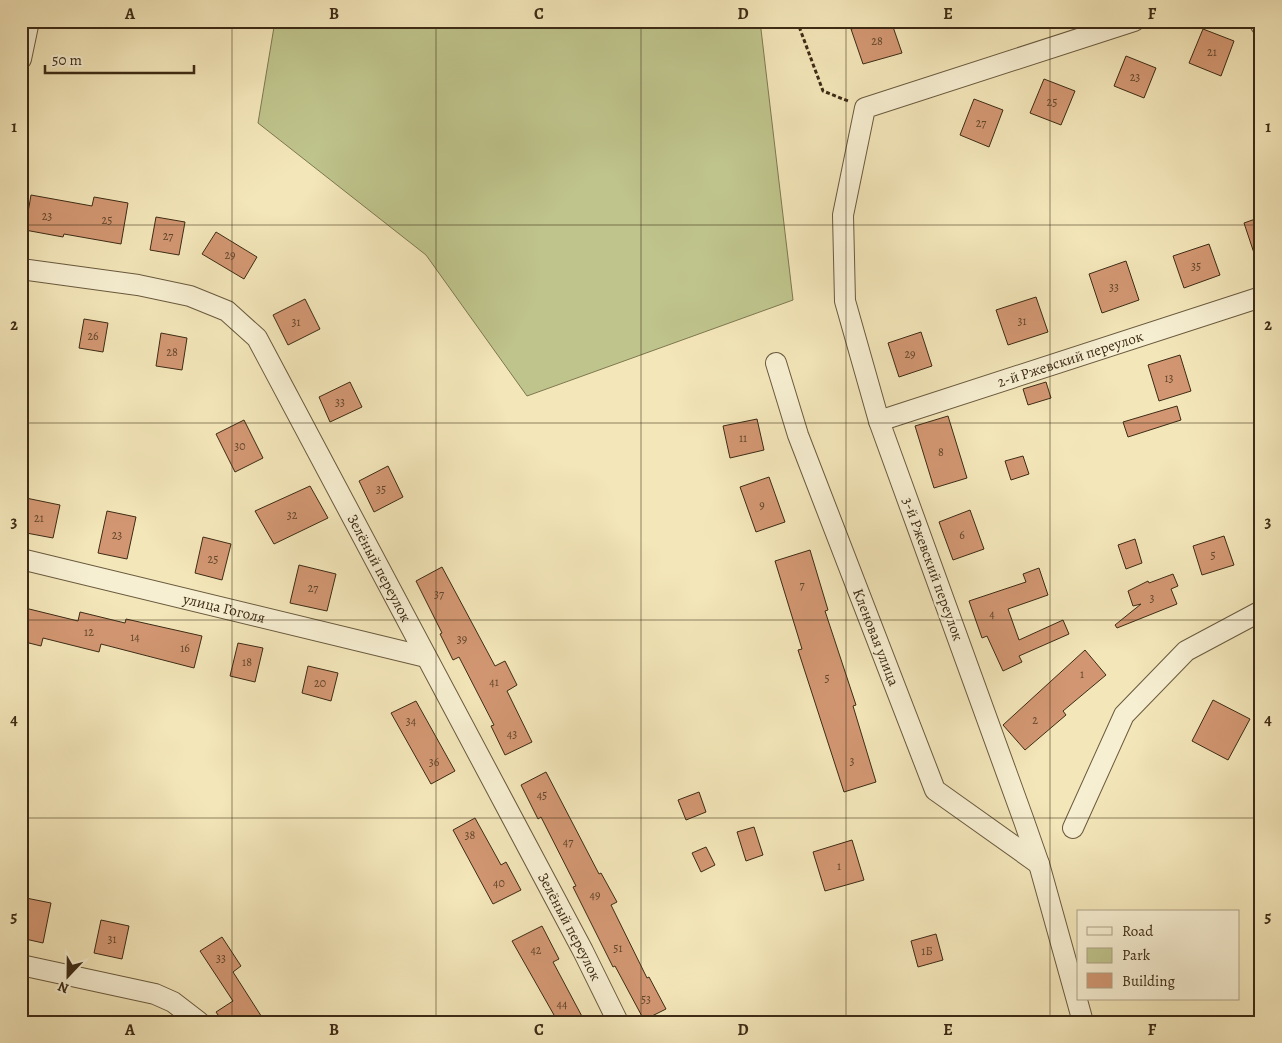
<svg xmlns="http://www.w3.org/2000/svg" width="1282" height="1043" font-family="Alegreya,serif">
  <style>
    .green { fill: #bfc48c; stroke: #7e7850 }
    .building { fill: #d29772; stroke: #3d2b15 }
    .lines { fill: none; stroke-linecap: round; stroke-linejoin: round }
    .street-casing { stroke: #6a5a3e; stroke-width: 22 }
    .path { stroke: #3d2b15; stroke-width: 3; stroke-dasharray: 4 2.5; stroke-linecap: butt }
    .street { stroke: #f7efd2; stroke-width: 20 }
    .grid { fill: none; stroke: #3d2b15; stroke-width: 1; stroke-opacity: 0.55 }
    .labels { text-anchor: middle; stroke-width: 4.5; stroke-linejoin: round; paint-order: stroke }
    .number-label { font-size: 12px; fill: #62462c }
    .street-label { font-size: 15px; fill: #3d2b15; stroke: #f7efd2 }
    .neatline { fill: none; stroke: #3d2b15; stroke-width: 2 }
    .grid-label { font-size: 16px; text-anchor: middle; font-weight: bold; fill: #3d2b15 }
  </style>
  <rect width="100%" height="100%" fill="#f3e6b9"/>
  <filter id="stains"><feTurbulence type="fractalNoise" baseFrequency=".004" numOctaves="4"/><feColorMatrix values="0 0 0 0 .2 0 0 0 0 .09 0 0 0 0 .02 0 0 0 .5 -.17"/></filter>
  <radialGradient id="worn" r=".72"><stop offset=".6" stop-color="#630" stop-opacity="0"/><stop offset="1" stop-color="#630" stop-opacity=".3"/></radialGradient>
  <polygon class="green" points="275,21 760,21 793,300 527,396 426,255 258,123"/>
  <g class="building">
    <polygon points="885,21 891,21 902,53 863,64 851,29"/>
    <polygon points="1203,29 1234,41 1221,76 1189,63"/>
    <polygon points="1126,56 1156,68 1144,98 1114,86"/>
    <polygon points="1044,79 1075,91 1061,125 1030,113"/>
    <polygon points="974,99 1003,110 989,147 960,135"/>
    <polygon points="31,195 92,206 94,197 128,203 121,244 64,234 63,237 25,230"/>
    <polygon points="156,217 185,222 179,255 150,250"/>
    <polygon points="1261,217 1261,265 1258,265 1244,223"/>
    <polygon points="216,232 257,257 244,279 202,254"/>
    <polygon points="1209,244 1220,275 1184,288 1173,256"/>
    <polygon points="1126,261 1139,300 1102,313 1089,274"/>
    <polygon points="1036,297 1048,332 1008,345 996,310"/>
    <polygon points="305,299 320,329 288,345 273,315"/>
    <polygon points="84,319 108,323 103,352 79,348"/>
    <polygon points="921,332 932,366 899,377 888,343"/>
    <polygon points="161,333 187,338 182,370 156,366"/>
    <polygon points="1180,355 1191,391 1159,401 1148,365"/>
    <polygon points="350,382 362,407 330,422 319,397"/>
    <polygon points="1046,382 1051,398 1028,405 1023,389"/>
    <polygon points="1177,406 1181,420 1128,437 1123,422"/>
    <polygon points="948,416 967,478 934,488 915,426"/>
    <polygon points="757,419 764,450 730,458 723,426"/>
    <polygon points="244,420 263,458 235,472 216,434"/>
    <polygon points="1023,456 1029,474 1011,480 1005,461"/>
    <polygon points="388,466 403,497 374,512 359,481"/>
    <polygon points="769,477 785,522 756,532 740,487"/>
    <polygon points="310,486 328,518 274,544 255,511"/>
    <polygon points="21,497 60,505 53,538 21,532"/>
    <polygon points="970,510 984,549 953,560 939,522"/>
    <polygon points="107,511 136,517 127,559 98,553"/>
    <polygon points="1224,536 1234,565 1202,575 1193,546"/>
    <polygon points="203,537 231,544 222,580 195,573"/>
    <polygon points="1135,539 1142,563 1126,569 1118,545"/>
    <polygon points="810,550 828,610 825,611 856,705 853,706 876,782 844,792 798,650 802,649 775,561"/>
    <polygon points="299,565 336,574 327,611 290,603"/>
    <polygon points="442,567 495,666 505,661 517,685 507,691 532,742 505,755 491,726 494,725 459,657 453,660 440,634 442,633 416,581"/>
    <polygon points="1039,568 1048,595 1008,609 1019,640 1063,620 1069,634 1019,656 1022,662 1003,671 987,636 982,638 969,601 1026,582 1023,574"/>
    <polygon points="1173,574 1178,586 1171,589 1177,604 1117,628 1115,625 1141,604 1133,606 1128,591 1148,581 1149,583"/>
    <polygon points="21,607 78,621 80,612 125,623 126,619 202,636 194,668 101,644 99,652 43,638 41,646 21,641"/>
    <polygon points="238,643 263,648 255,682 230,676"/>
    <polygon points="1085,650 1106,675 1063,711 1066,715 1025,750 1003,725"/>
    <polygon points="308,666 338,673 331,701 302,693"/>
    <polygon points="1213,700 1250,719 1228,760 1192,741"/>
    <polygon points="416,701 455,771 431,784 391,713"/>
    <polygon points="546,772 599,874 601,873 617,902 611,905 647,978 649,977 666,1009 644,1020 615,966 613,967 573,887 576,886 541,817 538,819 521,785"/>
    <polygon points="699,792 706,812 686,820 678,800"/>
    <polygon points="475,818 501,865 506,862 521,890 493,904 453,830"/>
    <polygon points="754,827 763,855 746,861 737,832"/>
    <polygon points="852,840 864,880 825,891 813,852"/>
    <polygon points="706,847 715,865 701,872 692,853"/>
    <polygon points="21,897 51,903 43,943 21,938"/>
    <polygon points="101,920 129,926 122,959 94,953"/>
    <polygon points="542,926 559,959 553,962 585,1022 558,1022 512,941"/>
    <polygon points="936,934 943,960 918,967 911,941"/>
    <polygon points="222,937 241,966 233,972 265,1022 223,1022 216,1012 233,1001 200,951"/>
  </g>
  <g class="lines">
    <g class="street-casing">
      <g id="street">
        <polyline points="1259,21 1261,25"/>
        <polyline points="21,59 29,21"/>
        <path id="s1" d="M21 269 138 285 190 296 227 311 257 338 583 951 618 1022"/>
        <path id="s2" d="M776 363 798 435 935 790 1039 864"/>
        <path id="s3" d="M879 421 1261 297"/>
        <path id="s4" d="M21 559 426 657"/>
        <polyline points="1073,828 1124,715 1186,651 1261,611"/>
        <polyline points="21,965 155,994 173,1002 199,1022"/>
        <polyline points="1083,1022 1039,864 1024,821 879,421 845,301 843,215 865,108 1134,21"/>
      </g>
    </g>
    <polyline class="path" points="797,21 823,91 848,101"/>
    <use href="#street" class="street"/>
  </g>
  <path class="grid" d="M232 21V1022M436 21V1022M641 21V1022M846 21V1022M1050 21V1022M21 225H1261M21 423H1261M21 620H1261M21 818H1261"/>
  <g class="labels">
    <g class="number-label">
      <text x="877" y="45">28</text>
      <text x="1212" y="56">21</text>
      <text x="1135" y="81">23</text>
      <text x="1052" y="106">25</text>
      <text x="981" y="127">27</text>
      <text x="47" y="220">23</text>
      <text x="107" y="224">25</text>
      <text x="168" y="240">27</text>
      <text x="230" y="259">29</text>
      <text x="1196" y="270">35</text>
      <text x="1114" y="291">33</text>
      <text x="1022" y="325">31</text>
      <text x="296" y="326">31</text>
      <text x="93" y="340">26</text>
      <text x="172" y="356">28</text>
      <text x="910" y="358">29</text>
      <text x="1169" y="382">13</text>
      <text x="340" y="406">33</text>
      <text x="743" y="442">11</text>
      <text x="240" y="450">30</text>
      <text x="941" y="456">8</text>
      <text x="381" y="493">35</text>
      <text x="762" y="509">9</text>
      <text x="292" y="519">32</text>
      <text x="39" y="522">21</text>
      <text x="117" y="539">23</text>
      <text x="962" y="539">6</text>
      <text x="1213" y="559">5</text>
      <text x="213" y="563">25</text>
      <text x="802" y="589">7</text>
      <text x="313" y="592">27</text>
      <text x="439" y="598">37</text>
      <text x="1152" y="602">3</text>
      <text x="992" y="618">4</text>
      <text x="89" y="636">12</text>
      <text x="135" y="641">14</text>
      <text x="462" y="643">39</text>
      <text x="185" y="652">16</text>
      <text x="247" y="666">18</text>
      <text x="1082" y="678">1</text>
      <text x="827" y="682">5</text>
      <text x="494" y="686">41</text>
      <text x="320" y="687">20</text>
      <text x="1035" y="724">2</text>
      <text x="411" y="725">34</text>
      <text x="512" y="738">43</text>
      <text x="852" y="765">3</text>
      <text x="434" y="766">36</text>
      <text x="542" y="799">45</text>
      <text x="470" y="839">38</text>
      <text x="568" y="846">47</text>
      <text x="839" y="870">1</text>
      <text x="499" y="887">40</text>
      <text x="595" y="899">49</text>
      <text x="112" y="943">31</text>
      <text x="618" y="952">51</text>
      <text x="536" y="954">42</text>
      <text x="927" y="955">1Б</text>
      <text x="221" y="962">33</text>
      <text x="646" y="1003">53</text>
      <text x="562" y="1008">44</text>
    </g>
    <g class="street-label">
      <text dy="5" stroke="none"><textPath href="#s3" startOffset="201">2-й Ржевский переулок</textPath></text>
      <text dy="5" stroke="none"><textPath href="#s1" startOffset="512">Зелёный переулок</textPath></text>
      <text transform="translate(933 569) rotate(70)" y="5">3-й Ржевский переулок</text>
      <text dy="5" stroke="none"><textPath href="#s4" startOffset="209">улица Гоголя</textPath></text>
      <text dy="5" stroke="none"><textPath href="#s2" startOffset="292">Кленовая улица</textPath></text>
      <text dy="5" stroke="none"><textPath href="#s1" startOffset="918">Зелёный переулок</textPath></text>
    </g>
  </g>
  <rect width="1282" height="1043" fill="none" stroke="#f3e6b9" stroke-width="55"/>
  <rect x="1077" y="910" width="162" height="90" fill="#f7efd2" stroke="#ada186"/>
  <rect x="1087" y="927" width="25" height="8" fill="#f7efd2" stroke="#ada186"/>
  <text x="1122" y="936" font-size="15" fill="#3d2b15">Road</text>
  <rect x="1087" y="948" width="25" height="15" fill="#bfc48c" stroke="#ada186"/>
  <text x="1122" y="960" font-size="15" fill="#3d2b15">Park</text>
  <rect x="1087" y="973" width="25" height="15" fill="#d29772" stroke="#ada186"/>
  <text x="1122" y="986" font-size="15" fill="#3d2b15">Building</text>
  <g transform="translate(68 976) rotate(202)" stroke="#f7efd2" stroke-width="4" paint-order="stroke">
  <path d="M0-4L9 19L0 12L-9 19Z" fill="#3d2b15"/>
  <text y="-8" font-size="14" font-weight="bold" text-anchor="middle" fill="#3d2b15">N</text>
  </g>
  <path d="M45 65v8h149v-8" fill="none" stroke="#3d2b15" stroke-width="2.5"/>
  <text x="52" y="65" font-size="15" fill="#3d2b15" stroke="#f7efd2" stroke-width="4" paint-order="stroke">50 m</text>
  <rect x="28" y="28" width="1226" height="988" class="neatline"/>
  <g class="grid-label">
    <text x="130" y="19">A</text>
    <text x="334" y="19">B</text>
    <text x="539" y="19">C</text>
    <text x="743" y="19">D</text>
    <text x="948" y="19">E</text>
    <text x="1152" y="19">F</text>
    <text x="14" y="132">1</text>
    <text x="1268" y="132">1</text>
    <text x="14" y="330">2</text>
    <text x="1268" y="330">2</text>
    <text x="14" y="527">3</text>
    <text x="1268" y="527">3</text>
    <text x="14" y="725">4</text>
    <text x="1268" y="725">4</text>
    <text x="14" y="922">5</text>
    <text x="1268" y="922">5</text>
    <text x="130" y="1035">A</text>
    <text x="334" y="1035">B</text>
    <text x="539" y="1035">C</text>
    <text x="743" y="1035">D</text>
    <text x="948" y="1035">E</text>
    <text x="1152" y="1035">F</text>
  </g>
  <rect width="100%" height="100%" filter="url(#stains)"/>
  <rect width="100%" height="100%" fill="url(#worn)"/>
</svg>
